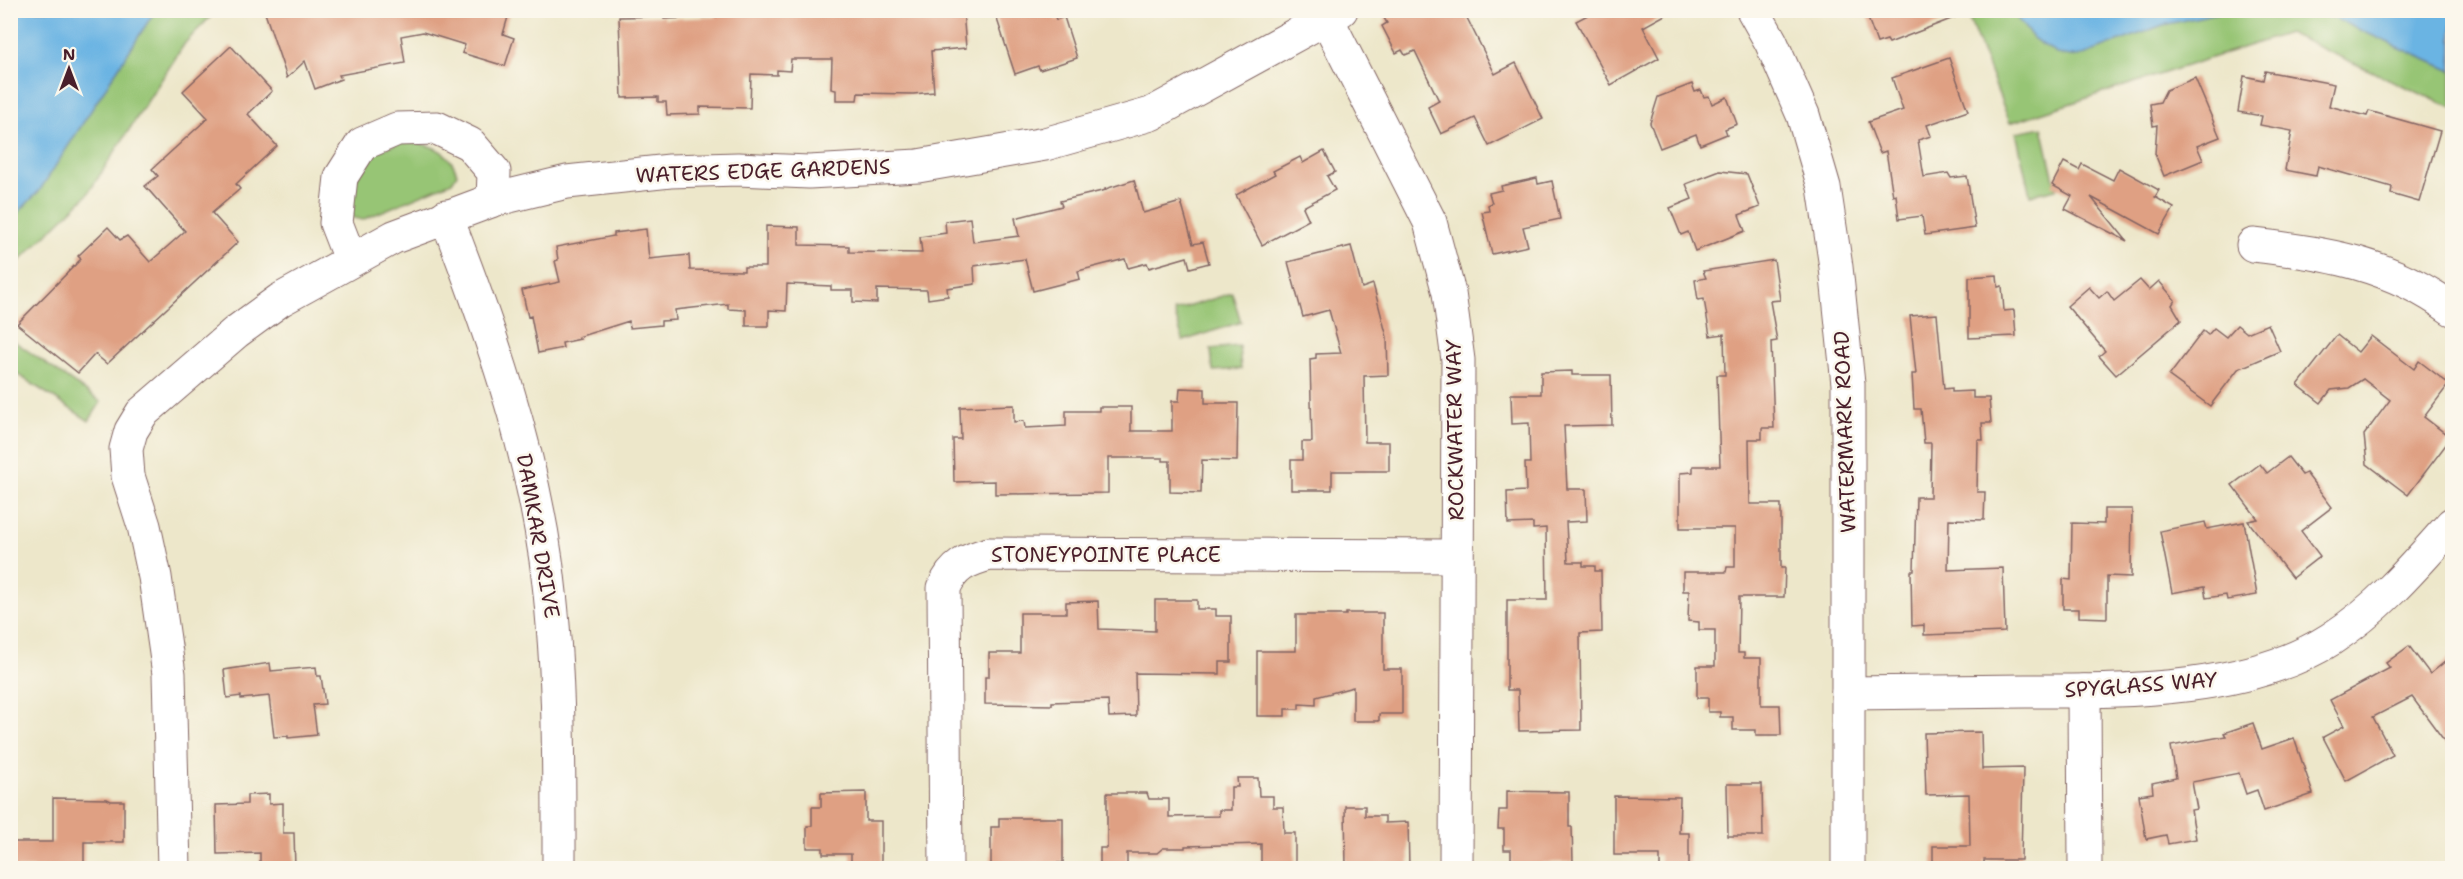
<svg xmlns="http://www.w3.org/2000/svg" width="2463" height="879" font-family="'Shantell Sans',sans-serif">
  <style>
    .green { fill: #97c574; stroke: #707250; stroke-width: 1.5 }
    .water { fill: #6bb4e3; stroke: #5a6a87; stroke-width: 1.5 }
    .building { fill: #dfa083 }
    .lines { fill: none; stroke-linecap: round; stroke-linejoin: round }
    .minor-casing { stroke: #836563; stroke-width: 35 }
    .minor { stroke: #fff; stroke-width: 33 }
    .labels { text-anchor: middle; stroke-width: 5; stroke-linejoin: round; paint-order: stroke }
    .street-label { font-size: 21px; fill: #4a1f2b; stroke: #fbf7ec }
  </style>
  <rect width="100%" height="100%" fill="#fbf7ec"/>
  <filter id="ink" filterUnits="userSpaceOnUse"><feTurbulence type="fractalNoise" baseFrequency=".0167" numOctaves="2"/><feDisplacementMap in="SourceGraphic" scale="12" xChannelSelector="R" yChannelSelector="G"/><feConvolveMatrix kernelMatrix="1 2 1 2 8 2 1 2 1" color-interpolation-filters="sRGB"/></filter>
  <filter id="wash" filterUnits="userSpaceOnUse"><feTurbulence type="fractalNoise" baseFrequency=".008" numOctaves="4" result="noise"/><feDisplacementMap in="SourceGraphic" scale="24" xChannelSelector="R" yChannelSelector="G"/><feGaussianBlur stdDeviation="1.35" result="paint"/><feColorMatrix in="noise" values="0 0 0 0 0 0 0 0 0 0 0 0 0 0 0 0 0 1.4 0 .05"/><feComposite in="paint" operator="in"/></filter>
  <g filter="url(#wash)">
    <rect width="100%" height="100%" fill="#ede7ca"/>
    <g class="green">
      <polygon points="11,11 216,11 185,43 87,195 11,269"/>
      <polygon points="1966,11 2452,11 2452,108 2288,33 2010,123"/>
      <polygon points="2042,127 2056,189 2030,195 2016,132"/>
      <path d="M404 141C427 144 450 148 457 174L452 182 362 220 348 216 345 207 365 156Z"/>
      <polygon points="1232,293 1241,322 1183,341 1174,311"/>
      <polygon points="11,339 101,402 89,421 11,370"/>
      <polygon points="1239,346 1241,369 1213,371 1211,349"/>
    </g>
    <g class="water">
      <polygon points="11,10 155,11 40,190 11,220"/>
      <polygon points="2011,11 2227,11 2163,25 2078,57 2057,54 2034,39"/>
      <polygon points="2301,11 2452,11 2452,71 2333,18"/>
    </g>
    <g id="blocks">
      <g class="building">
        <polygon points="264,10 510,10 503,34 514,38 505,66 462,53 465,45 423,32 401,36 405,63 339,75 341,79 315,89 305,61 287,78"/>
        <polygon points="717,10 901,13 901,10 963,10 966,48 931,51 934,92 913,94 858,93 857,100 836,100 836,90 831,89 832,59 791,59 790,71 777,70 777,75 751,74 750,108 700,107 700,114 667,115 666,102 658,102 658,97 622,98 619,17 664,16 664,19 716,17"/>
        <polygon points="994,10 1053,10 1056,20 1064,17 1077,58 1040,70 1038,66 1015,74"/>
        <polygon points="1399,10 1463,10 1495,74 1516,63 1543,119 1489,146 1475,118 1441,134 1428,107 1439,101 1415,51 1405,55 1402,50 1396,53 1382,26 1387,23 1384,18"/>
        <polygon points="1597,10 1674,10 1643,27 1659,58 1611,85 1576,21"/>
        <polygon points="1865,10 1968,10 1969,12 1889,43 1887,40 1877,43"/>
        <polygon points="231,46 272,91 248,114 277,146 236,184 240,189 212,213 238,242 107,364 95,354 78,373 17,324 81,259 78,256 108,227 120,240 127,236 150,262 185,231 145,186 158,176 152,169 208,118 183,91"/>
        <polygon points="1949,58 1968,111 1927,125 1931,136 1918,140 1924,177 1948,173 1951,178 1967,176 1975,228 1925,235 1922,216 1899,219 1896,195 1893,196 1886,151 1880,153 1868,122 1903,110 1892,78"/>
        <polygon points="2265,71 2334,84 2329,106 2367,116 2369,111 2440,131 2419,202 2391,194 2392,187 2318,166 2316,176 2285,170 2292,131 2260,125 2262,116 2238,112 2244,76 2263,80"/>
        <polygon points="2195,78 2220,137 2197,146 2203,160 2164,176 2155,154 2157,125 2153,126 2150,104 2160,102 2166,90"/>
        <polygon points="1692,84 1695,92 1701,90 1704,97 1709,96 1712,104 1727,97 1737,124 1725,129 1727,134 1700,145 1696,134 1660,148 1650,123 1658,97"/>
        <polygon points="1324,151 1335,172 1327,176 1335,190 1303,207 1309,220 1262,245 1236,195 1275,174 1273,171 1300,157 1303,163"/>
        <polygon points="2064,162 2079,170 2082,164 2113,180 2119,168 2159,190 2155,197 2174,208 2159,234 2091,197 2127,241 2065,209 2072,196 2052,185"/>
        <polygon points="1720,171 1747,174 1760,207 1739,215 1745,231 1695,251 1688,232 1681,235 1670,208 1692,199 1686,184"/>
        <polygon points="1537,178 1538,184 1552,181 1560,219 1523,227 1528,246 1492,254 1482,212 1489,211 1488,205 1492,203 1489,193 1502,190 1501,186"/>
        <polygon points="1134,180 1143,213 1181,202 1193,244 1203,242 1209,263 1190,268 1187,257 1149,268 1147,263 1128,268 1125,259 1078,271 1080,279 1033,291 1025,259 974,266 975,284 947,288 948,296 928,299 927,290 877,289 877,303 853,302 853,290 831,290 831,286 787,284 786,311 769,310 769,326 746,326 746,310 728,309 728,304 675,310 676,320 661,321 661,325 630,328 629,321 578,337 580,339 562,343 563,348 538,353 531,316 528,317 522,290 560,282 555,261 558,260 556,247 614,236 614,233 646,229 649,259 689,255 690,270 744,271 744,267 766,267 766,226 799,227 799,245 849,246 849,252 922,253 920,237 946,233 945,221 970,218 973,242 1019,236 1015,218 1062,206 1060,201 1106,190 1105,189"/>
        <polygon points="1351,246 1362,288 1373,284 1387,337 1388,375 1364,376 1365,442 1389,442 1389,471 1332,471 1332,490 1291,490 1291,460 1302,460 1302,442 1312,442 1310,359 1316,358 1316,354 1341,353 1329,310 1303,317 1288,262"/>
        <polygon points="1774,260 1780,300 1770,301 1777,341 1771,342 1774,428 1762,428 1762,439 1749,439 1750,504 1781,504 1781,568 1785,568 1784,597 1739,597 1738,653 1744,653 1744,658 1761,658 1761,705 1780,705 1781,735 1756,735 1756,730 1733,730 1733,717 1720,717 1720,712 1708,712 1708,698 1697,698 1697,666 1715,666 1715,630 1699,630 1699,622 1688,621 1689,591 1683,591 1683,572 1726,572 1727,567 1735,567 1735,528 1680,528 1680,473 1693,472 1693,466 1720,466 1717,375 1725,375 1724,334 1710,336 1704,299 1698,300 1695,280 1706,278 1703,271"/>
        <polygon points="1997,275 1998,287 2002,286 2004,311 2014,310 2016,336 1969,338 1969,277"/>
        <polygon points="2140,280 2149,290 2159,281 2175,300 2172,305 2181,320 2116,375 2099,356 2105,351 2067,306 2089,287 2099,298 2107,291 2114,301"/>
        <polygon points="1937,314 1944,389 1952,388 1952,392 1973,391 1973,398 1989,398 1991,423 1982,423 1983,440 1978,440 1977,492 1985,492 1984,520 1949,519 1948,570 2003,568 2005,632 1924,635 1924,625 1912,626 1911,571 1914,571 1916,497 1930,497 1931,443 1924,443 1921,409 1914,409 1912,374 1916,374 1910,316"/>
        <polygon points="2268,324 2280,351 2238,369 2210,406 2169,376 2203,331 2208,335 2214,328 2226,337 2237,325 2247,333"/>
        <polygon points="2337,335 2358,352 2371,336 2414,369 2419,361 2449,384 2424,417 2451,438 2408,495 2367,464 2364,435 2390,400 2363,379 2349,388 2331,390 2321,403 2298,385"/>
        <polygon points="1572,371 1572,375 1611,375 1612,425 1564,426 1567,489 1586,489 1587,521 1566,522 1568,562 1583,562 1583,566 1595,566 1595,571 1601,571 1602,632 1580,633 1581,730 1519,731 1518,690 1507,690 1507,600 1547,600 1546,528 1533,529 1533,523 1508,524 1507,492 1526,491 1525,463 1530,463 1529,423 1512,424 1511,394 1541,394 1541,372"/>
        <polygon points="1180,388 1205,389 1205,403 1238,403 1237,461 1202,460 1201,493 1170,492 1170,461 1163,461 1163,458 1108,458 1108,493 995,494 995,481 954,482 953,439 961,439 960,407 1014,405 1014,422 1024,421 1025,428 1066,426 1066,411 1099,411 1099,407 1131,407 1131,431 1172,431 1172,401 1179,401"/>
        <polygon points="2288,457 2302,475 2306,473 2332,507 2301,531 2320,556 2292,578 2248,521 2258,519 2232,485 2260,464 2267,473"/>
        <polygon points="2104,509 2132,509 2131,577 2107,576 2107,618 2079,617 2079,609 2063,609 2063,579 2071,580 2072,523 2104,524"/>
        <polygon points="2205,522 2207,529 2244,522 2257,595 2227,600 2226,595 2206,598 2204,587 2172,593 2160,531"/>
        <polygon points="1155,600 1197,600 1197,609 1216,609 1216,616 1231,616 1231,662 1220,662 1220,674 1135,673 1136,716 1109,717 1108,700 1052,702 1052,705 985,704 985,677 989,677 989,653 1020,653 1020,613 1066,613 1066,602 1098,601 1099,629 1155,631"/>
        <polygon points="1346,613 1383,613 1383,669 1402,669 1402,714 1379,714 1379,721 1353,721 1353,687 1316,697 1316,705 1299,704 1299,709 1285,709 1285,716 1257,716 1257,651 1296,651 1296,615 1346,615"/>
        <polygon points="2409,646 2430,674 2452,656 2452,751 2412,697 2373,717 2393,755 2346,781 2323,737 2344,726 2330,700 2390,668 2386,663"/>
        <polygon points="270,663 271,671 316,667 317,676 321,676 325,704 313,705 317,735 288,738 288,736 274,737 269,696 241,699 241,696 227,698 224,670"/>
        <polygon points="2253,723 2262,749 2294,738 2313,794 2264,811 2257,790 2246,794 2239,773 2192,782 2197,809 2191,810 2196,839 2168,844 2166,835 2146,839 2139,795 2153,793 2152,783 2176,778 2171,746 2226,736 2224,733"/>
        <polygon points="1981,732 1982,769 2023,768 2021,860 1984,860 1984,868 1933,868 1933,846 1970,846 1969,794 1926,795 1924,733"/>
        <polygon points="1237,778 1258,778 1259,796 1273,796 1273,807 1283,807 1284,833 1295,833 1295,868 1261,868 1261,844 1185,846 1185,848 1163,848 1157,853 1127,853 1127,868 1100,868 1100,848 1107,848 1107,793 1147,793 1149,799 1169,799 1169,817 1219,816 1219,810 1231,810 1231,787 1238,787"/>
        <polygon points="1727,784 1762,784 1763,836 1728,836"/>
        <polygon points="1507,791 1569,792 1569,827 1572,827 1573,862 1542,863 1542,868 1511,868 1511,850 1504,850 1504,829 1498,829 1499,810 1507,810"/>
        <polygon points="866,792 866,821 881,821 881,865 851,865 851,854 823,854 823,848 807,848 807,826 812,826 812,807 821,807 821,793"/>
        <polygon points="269,794 269,804 283,803 283,833 294,833 295,868 260,868 260,853 217,854 216,805 247,804 247,795"/>
        <polygon points="1614,796 1680,797 1679,833 1689,833 1689,868 1660,868 1660,855 1614,855"/>
        <polygon points="53,798 107,799 111,801 124,801 124,842 84,842 84,868 10,868 10,842 53,842"/>
        <polygon points="1345,806 1365,806 1365,816 1385,816 1385,823 1408,822 1409,868 1346,868"/>
        <polygon points="999,818 1063,818 1063,863 1051,863 1052,868 995,868 995,866 991,866 991,827 999,827"/>
      </g>
    </g>
  </g>
  <g filter="url(#ink)">
    <use href="#blocks" fill-opacity="0" stroke="#836563" stroke-width="1.5"/>
    <g class="lines">
      <g class="minor-casing">
        <g id="minor">
          <polyline points="1753,10 1771,42 1803,115 1824,187 1836,267 1848,384 1848,868"/>
          <polyline points="1327,19 1430,222 1449,293 1458,360 1456,868"/>
          <path d="M446 216C489 327 529 441 546 560 560 662 559 765 559 868"/>
          <path d="M2253 245C2327 253 2391 264 2452 309"/>
          <polyline points="350,259 336,223 341,177 362,144 397,129 437,128 470,144 494,172 493,200"/>
          <polyline points="2084,691 2085,868"/>
          <path d="M1848 693C1907 692 1966 692 2025 691 2122 691 2247 693 2331 639 2379 608 2414 567 2452 524"/>
          <polyline points="174,868 169,674 155,577 144,526 128,476 126,449 131,431 142,413 236,332 280,300 394,237 493,200 567,182 670,171 738,169 809,172 918,166 1045,144 1151,114 1341,10"/>
          <path d="M946 868 944 588C953 566 967 560 989 554L1456 556"/>
        </g>
      </g>
      <use href="#minor" class="minor"/>
    </g>
  </g>
  <g class="labels">
    <g class="street-label">
      <text transform="translate(763 171) rotate(-2)" y="7">WATERS EDGE GARDENS</text>
      <text transform="translate(1455 430) rotate(-91)" y="7">ROCKWATER WAY</text>
      <text transform="translate(1845 432) rotate(-92)" y="7">WATERMARK ROAD</text>
      <text transform="translate(538 536) rotate(80)" y="7">DAMKAR DRIVE</text>
      <text x="1106" y="562">STONEYPOINTE PLACE</text>
      <text transform="translate(2141 685) rotate(-4)" y="7">SPYGLASS WAY</text>
    </g>
  </g>
  <rect width="2463" height="879" fill="none" stroke="#fbf7ec" stroke-width="36"/>
  <g transform="translate(69 69)" stroke="#fbf7ec" stroke-width="4.5" paint-order="stroke">
  <path d="M0-4.5L10 22L0 15L-10 22Z" fill="#4a1f2b"/>
  <text y="-9" font-size="16" font-weight="bold" text-anchor="middle" fill="#4a1f2b">N</text>
  </g>
</svg>
